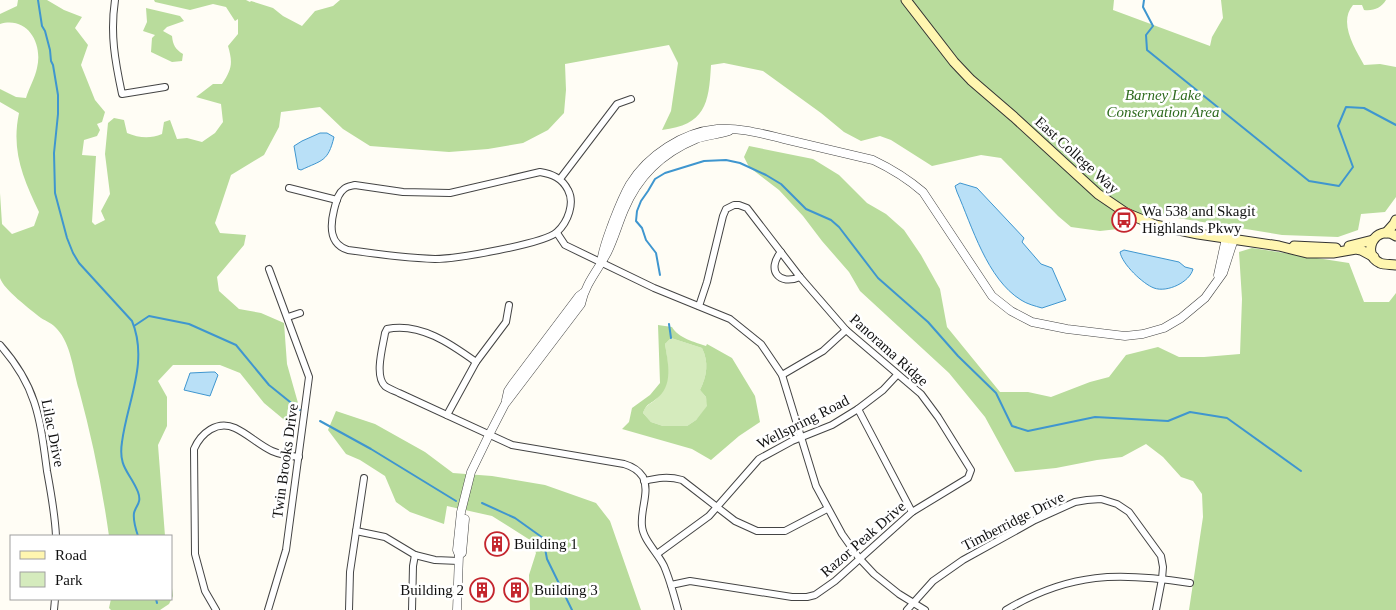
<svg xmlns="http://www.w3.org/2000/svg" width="1396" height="610" font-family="'Times New Roman',serif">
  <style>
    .green { fill: #d5ebbd }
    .forest { fill: #b9dc9c; fill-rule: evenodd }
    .water { fill: #b9e0f7; stroke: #3f96cf }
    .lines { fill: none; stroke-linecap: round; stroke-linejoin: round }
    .stream { stroke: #3f96cf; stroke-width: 2 }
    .minor-casing { stroke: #444; stroke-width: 8 }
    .tertiary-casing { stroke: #444; stroke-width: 9 }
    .secondary-casing { stroke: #333; stroke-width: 11 }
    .minor { stroke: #fff; stroke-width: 6 }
    .tertiary { stroke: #fff; stroke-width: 8 }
    .secondary { stroke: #fff6b0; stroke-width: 9 }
    .labels { text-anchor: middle; stroke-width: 5; stroke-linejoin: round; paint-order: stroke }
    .park-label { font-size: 15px; font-style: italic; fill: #2f6b1f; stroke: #fff }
    .street-label { font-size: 15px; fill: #111; stroke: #fff }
    .poi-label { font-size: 15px; fill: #111; stroke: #fff; text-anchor: start }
  </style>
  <rect width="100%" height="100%" fill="#fffdf5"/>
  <path class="green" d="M671 338 702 348C709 362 707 376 700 390L706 397 708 406 696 420 687 426H663L651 422 643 413C647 403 649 406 656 399 672 384 668 363 665 344Z"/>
  <g class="forest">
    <path d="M18 0H47L64 10 82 17 75 28 88 45 81 65 95 100 105 112 102 122 97 124 100 130 97 136 84 140 82 155 96 156 92 222 95 225 105 220 101 211 110 194 105 154 108 123 114 118 124 120 127 133C139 138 150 139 162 134L164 122 170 120 177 139 187 138 202 142 215 133 223 122 221 104 196 97 213 84H222C232 69 233 63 228 46L238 34V19L235 21 226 7 213 4 190 10 155 2 154 0H246L250 2 251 1 273 8 283 16 302 26 315 11 333 6 340 0H1114L1113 10 1210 46 1212 37 1223 18 1221 0H1386C1381 8 1374 11 1364 10L1362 5H1353C1338 23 1355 48 1364 65L1380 64 1396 67V197L1385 212 1361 214 1358 230 1338 237 1282 235 1153 214 1127 228 1100 231 1071 227 1058 216 1001 158 981 155 932 166 891 140 880 136 861 141 844 132 821 113 763 71 724 63 711 65C709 104 705 125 662 130L671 111 678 63 669 45 565 64 566 90 564 113 548 130 523 143 488 149 449 152 370 146 343 129 320 107 281 112 279 127 264 155 231 175 215 223 220 233 246 235 244 245 217 277 219 291 239 309 261 313 284 323 287 364 298 403 288 423 264 403 240 373 220 365H173L158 381 167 397V426L158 445 165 536H109C102 486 92 438 79 390 73 370 71 344 57 329 53 324 46 321 41 318 30 309 4 290 0 278V193L2 224 12 234 34 226 39 212C23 178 11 151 19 113L0 102V89L16 97 26 98C29 88 35 78 37 68 43 44 28 16 0 24V14L17 6Z"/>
    <path d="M146 8 180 16 184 21 167 27 163 31 172 36C173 45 175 49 183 54L182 61 172 62 151 52 152 38 155 35 143 31 147 22Z"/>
    <polygon points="749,146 813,159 839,175 867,203 886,214 904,230 921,255 940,289 947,327 1000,392 1028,392 1051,397 1090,382 1109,377 1126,355 1158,347 1179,357 1204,357 1240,354 1242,299 1239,252 1252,248 1349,263 1364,302 1389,302 1396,293 1396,610 1189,610 1203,517 1202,494 1193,481 1181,477 1163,457 1146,444 1122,457 1097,460 1056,468 1015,472 985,417 949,373 860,291 849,272 822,241 803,216 779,190 749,167 744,157"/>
    <path d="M658 325 672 327C678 338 695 342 706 346L707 344 732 358 755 396 760 422 739 436 711 460 692 449 622 429 629 422 632 408 650 395 660 383ZM671 338 702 348C709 362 707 376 700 390L706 397 707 406 696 420 687 426H663L651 422 643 413C647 403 649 405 656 399 674 386 668 363 665 344Z"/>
    <polygon points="336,411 375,424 425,452 453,473 492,476 545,485 596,503 610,521 641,610 530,610 529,575 536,553 530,540 492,516 447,506 444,524 410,512 396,502 385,476 360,460 346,454 328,430"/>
    <polygon points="171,580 173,596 169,604 160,610 111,610 109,608 111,599 171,599"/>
  </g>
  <g class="water">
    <path d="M320 133H327L334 137C328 162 322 160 301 170L298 169 294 146 302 141Z"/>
    <path d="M960 183 977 188 1024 238 1022 242 1041 264 1052 268 1066 300 1042 308C1035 306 1027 304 1021 300 987 279 972 226 957 192L955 186Z"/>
    <path d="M1124 250 1179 262 1185 267 1193 269C1190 282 1167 293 1154 288 1143 284 1122 264 1120 252Z"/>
    <polygon points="211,372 215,372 218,375 210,396 184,390 190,373"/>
  </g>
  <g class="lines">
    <g class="stream">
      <path d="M38 0 42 26 45 31 50 50 51 61 53 65 58 95V114L54 153 55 193 67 238 73 253 79 263 132 321C149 362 127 402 122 442 118 468 130 472 138 492 142 503 136 505 134 513 133 520 136 530 138 536"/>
      <polyline points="1144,0 1143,7 1153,26 1146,35 1147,50 1309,181 1339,186 1353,167 1338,126 1346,107 1364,108 1396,125"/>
      <polyline points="660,275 656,253 646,240 642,228 636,221 637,211 641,201 648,191 655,179 665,173 704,161 726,160 740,163 766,175 781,184 806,209 831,220 839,227 878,278 928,322 958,356 996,393 1012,426 1028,431 1095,417 1168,421 1190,412 1227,418 1301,471"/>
      <polyline points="669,324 671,338"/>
      <polyline points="134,326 149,316 189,324 236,345 269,385 300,410"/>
      <polyline points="320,421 371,449 456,501"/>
      <polyline points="482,503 515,518 543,538 547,559 572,610"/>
      <polyline points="156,599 157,603"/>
    </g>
    <g class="minor-casing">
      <g id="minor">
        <path d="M115 0C110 34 115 61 122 94L165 87"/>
        <path d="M540 172C552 174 562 178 568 190 575 203 568 222 557 232 544 244 455 259 435 259 406 258 376 254 348 250 329 244 330 226 334 210 336 203 337 194 344 189 347 186 351 186 355 185L403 192 450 193Z"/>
        <polyline points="560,179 617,104 631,99"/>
        <polyline points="289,188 337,200"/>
        <polyline points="557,233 565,245 654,288 730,319 761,344 782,375 816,486 842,534 859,558 874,574 899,594 925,610"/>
        <path d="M781 252C766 270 779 286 800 277"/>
        <polyline points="288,317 300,313"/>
        <path d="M0 345C37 387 40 418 47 471 51 493 55 514 56 536"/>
        <path d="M476 362C451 344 420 322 387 329L385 333C383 346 374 376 385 386 389 389 395 391 399 393L512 445 624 464C631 466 639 471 643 477 650 492 640 510 642 526 643 540 658 553 664 566 670 580 674 595 678 610"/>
        <polyline points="782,375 823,351 846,330"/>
        <polyline points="858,409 912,512"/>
        <polyline points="447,415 476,362 506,322 509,305"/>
        <path d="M644 481C658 478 668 476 682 480L735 521 757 531H785L827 509"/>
        <polyline points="356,531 385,537 415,555 435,560 459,561"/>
        <polyline points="657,554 709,516 759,459 792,441 832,425 858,409 883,390 897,375"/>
        <polyline points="671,585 690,581 792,597 807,597 815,595 835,581 912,512 968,478 971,470 938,417 921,394 846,330 800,277 747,208 739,205 734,205 726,209 723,216 707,282 699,306"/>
        <polyline points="54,610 55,599"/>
        <path d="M216 610 205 591 195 554 194 449C201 433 217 420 235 428 248 434 259 445 272 451 281 455 290 456 299 457"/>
        <polyline points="268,610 286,550 309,377 269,269"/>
        <polyline points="349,610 350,572 364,478"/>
        <polyline points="412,610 413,566 415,555"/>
        <polyline points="907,610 933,581 963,560 1035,520 1075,502 1087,500 1101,499 1117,504 1129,512 1161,556 1163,567 1162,579 1156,610"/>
        <path d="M1006 610C1070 572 1119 572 1190 583"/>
      </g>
    </g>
    <g class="tertiary-casing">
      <g id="tertiary">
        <path d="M601 262C603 248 608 236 613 222 618 209 623 196 630 184 648 155 683 132 717 129 739 127 763 134 784 139 814 146 844 153 873 160 892 169 908 179 923 192L992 296 1011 311 1032 322 1067 329 1125 336 1143 334 1164 328 1181 318 1205 298 1223 273 1234 239"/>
        <polyline points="1218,275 1226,238"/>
        <polyline points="506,400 508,391 512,385 579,296 583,293"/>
        <path d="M459 555 457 550 461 512 471 472 489 435 505 404 581 304C585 284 598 270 607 253 614 239 618 224 624 210 638 176 662 153 696 139 706 135 718 135 729 131"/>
        <polyline points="457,610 459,555 462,553 465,519"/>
      </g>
    </g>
    <g class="secondary-casing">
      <g id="secondary">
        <polyline points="906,0 954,62 971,80 1014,117 1098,194 1126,213 1155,225 1198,234 1279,246 1307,253 1333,253 1356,249 1361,250 1374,257"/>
        <polyline points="1386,233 1394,224 1396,220"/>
        <path d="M1396 236C1375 223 1360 254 1380 263 1385 265 1391 264 1396 265"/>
        <polyline points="1294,246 1336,248"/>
        <polyline points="1349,246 1373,240"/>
      </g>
    </g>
    <use href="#minor" class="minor"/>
    <use href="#tertiary" class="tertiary"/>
    <use href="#secondary" class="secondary"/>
  </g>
  <defs>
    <g id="bus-ring" transform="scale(1.25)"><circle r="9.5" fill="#fff" stroke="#c4262e" stroke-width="1.5"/><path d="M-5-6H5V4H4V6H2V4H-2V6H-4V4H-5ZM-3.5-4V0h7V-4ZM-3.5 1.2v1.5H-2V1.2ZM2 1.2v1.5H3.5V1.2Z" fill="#c4262e"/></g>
    <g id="building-ring" transform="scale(1.25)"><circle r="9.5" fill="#fff" stroke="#c4262e" stroke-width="1.5"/><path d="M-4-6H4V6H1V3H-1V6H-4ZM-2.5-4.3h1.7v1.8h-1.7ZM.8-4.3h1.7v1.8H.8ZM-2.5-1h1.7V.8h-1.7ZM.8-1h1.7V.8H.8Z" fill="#c4262e"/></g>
  </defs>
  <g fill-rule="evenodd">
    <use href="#bus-ring" x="1124" y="220"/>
    <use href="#building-ring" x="497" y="544"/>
    <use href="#building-ring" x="482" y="590"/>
    <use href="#building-ring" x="516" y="590"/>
  </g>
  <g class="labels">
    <g class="park-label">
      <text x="1163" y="100">Barney Lake<tspan x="1163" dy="17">Conservation Area</tspan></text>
    </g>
    <g class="street-label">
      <text transform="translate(1077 155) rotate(42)" y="5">East College Way</text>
      <text transform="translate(889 350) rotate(42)" y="5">Panorama Ridge</text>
      <text transform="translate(803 422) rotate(-27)" y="5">Wellspring Road</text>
      <text transform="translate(53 433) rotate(79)" y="5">Lilac Drive</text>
      <text transform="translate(285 461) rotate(-82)" y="5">Twin Brooks Drive</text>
      <text transform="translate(1013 521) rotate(-27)" y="5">Timberridge Drive</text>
      <text transform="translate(863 539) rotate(-41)" y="5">Razor Peak Drive</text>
    </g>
    <g class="poi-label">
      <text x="1142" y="216">Wa 538 and Skagit<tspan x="1142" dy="17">Highlands Pkwy</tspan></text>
      <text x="514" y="549">Building 1</text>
      <text x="464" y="595" text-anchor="end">Building 2</text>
      <text x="534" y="595">Building 3</text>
    </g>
  </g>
  <rect x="10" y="535" width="162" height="65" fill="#ffffff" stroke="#a0a0a0"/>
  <rect x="20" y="551" width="25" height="8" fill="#fff6b0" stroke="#a0a0a0"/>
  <text x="55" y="560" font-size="15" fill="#111111">Road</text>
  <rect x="20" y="572" width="25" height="15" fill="#d5ebbd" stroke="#a0a0a0"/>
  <text x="55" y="585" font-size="15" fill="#111111">Park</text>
</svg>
